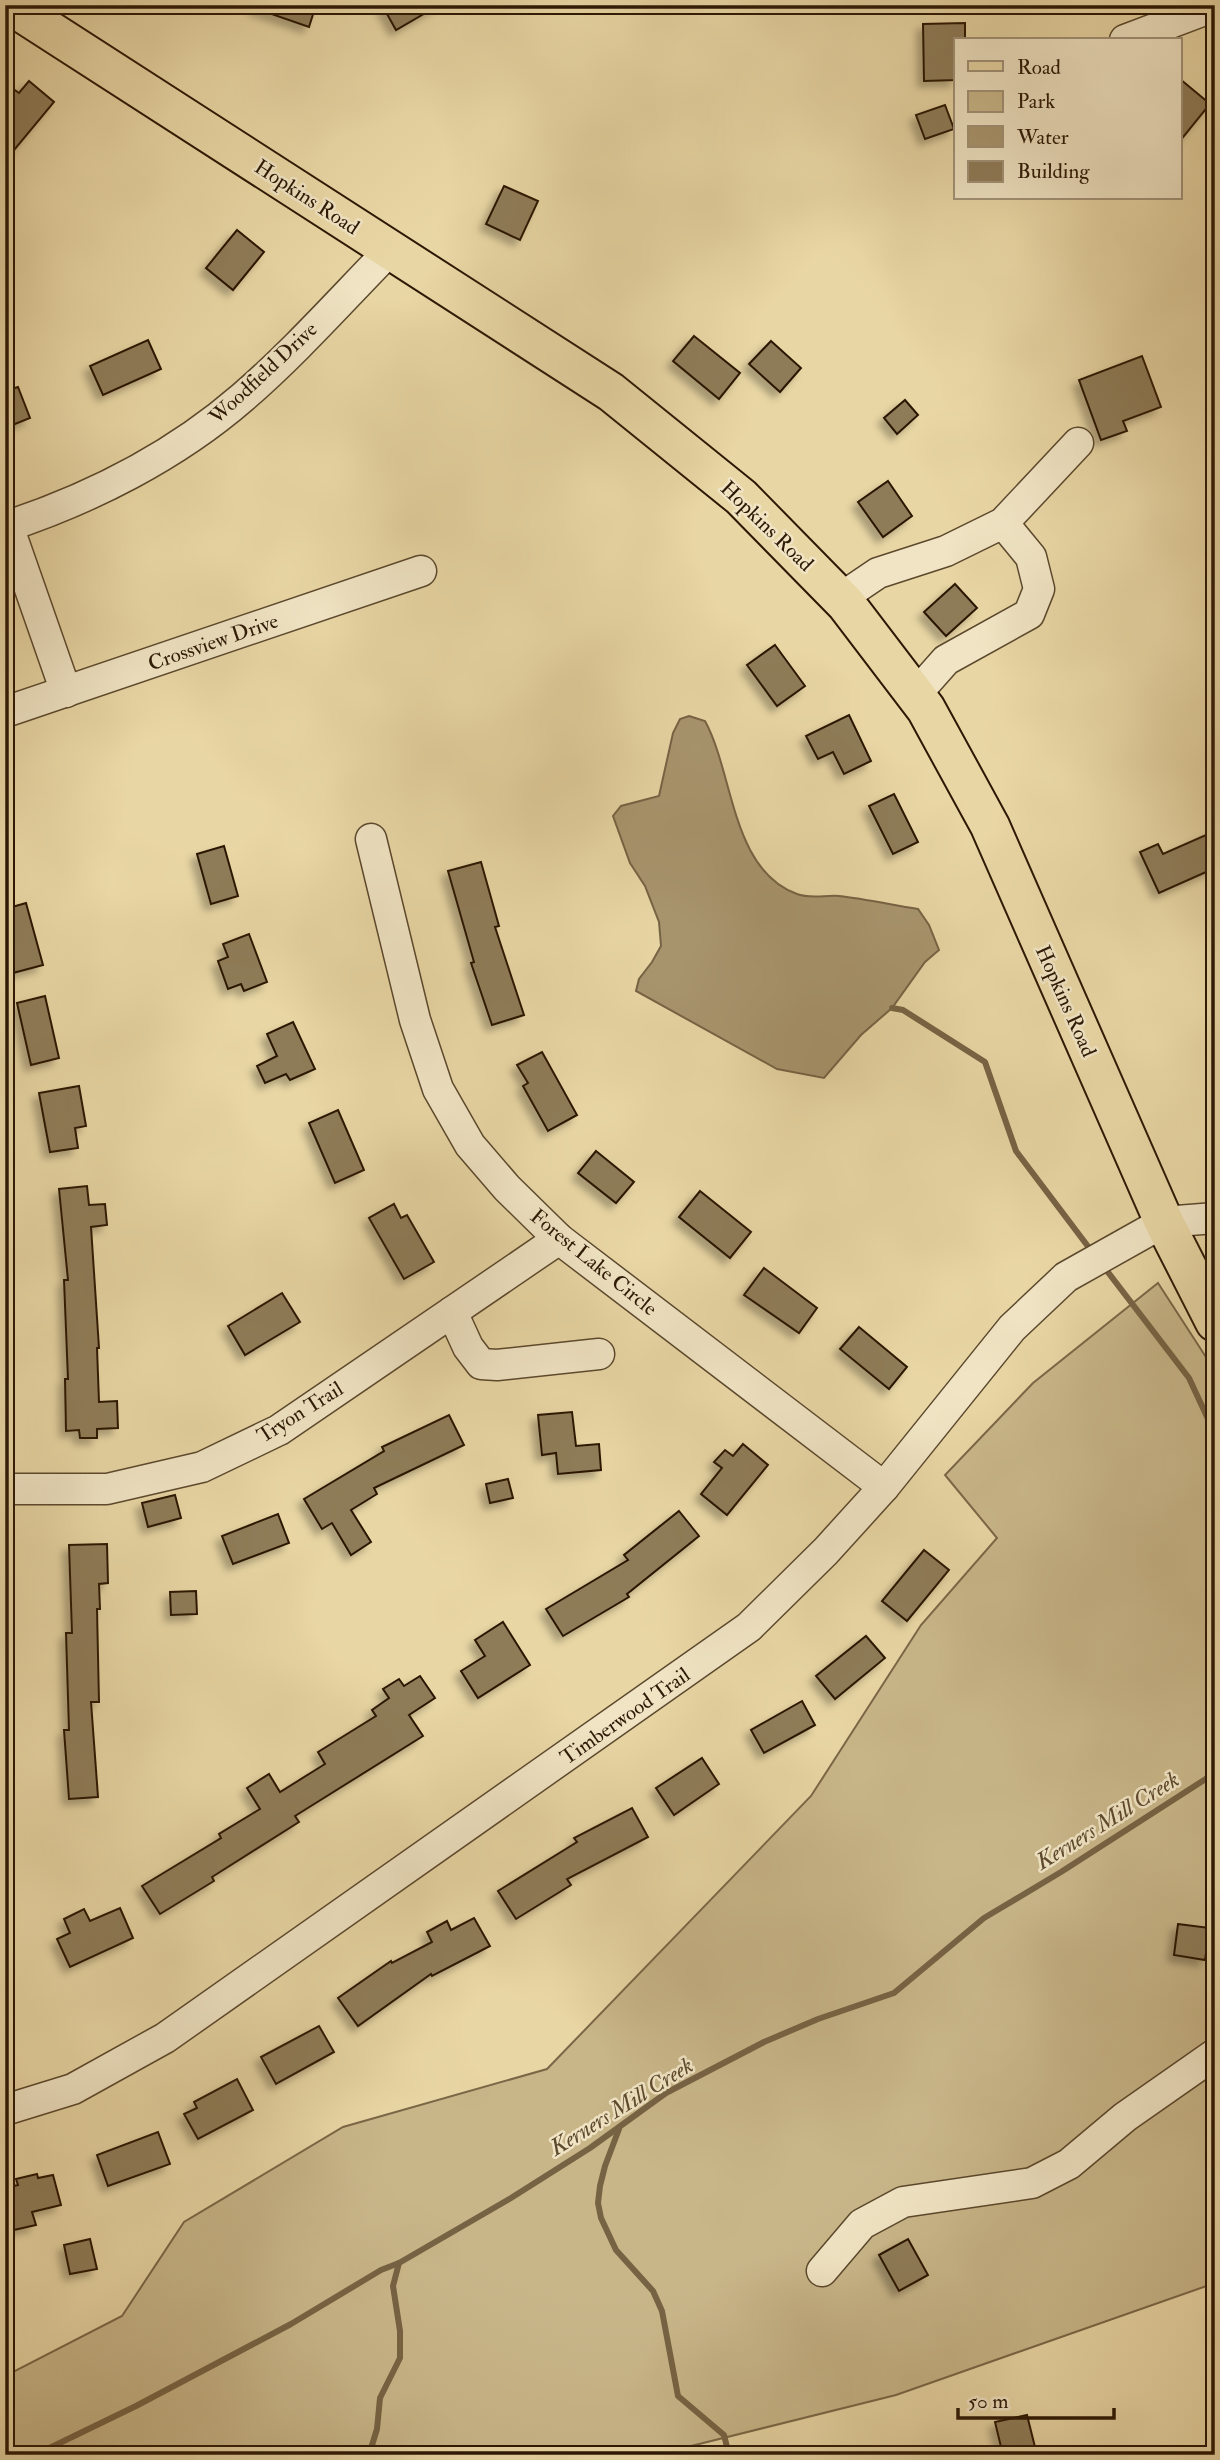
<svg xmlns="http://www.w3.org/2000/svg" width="1220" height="2460" font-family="'IM FELL Double Pica',serif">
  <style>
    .green { fill: #c8b689; stroke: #7a6747; stroke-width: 2 }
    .water { fill: #a8956e; stroke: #766344; stroke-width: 2 }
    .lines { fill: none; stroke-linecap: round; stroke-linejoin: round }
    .stream { stroke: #766344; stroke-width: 6 }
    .building { fill: #8e7b58; stroke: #2c1805; stroke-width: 2; filter: url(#shadow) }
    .minor-casing { stroke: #5b482d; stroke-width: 33 }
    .major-casing { stroke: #2c1805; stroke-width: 42 }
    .minor { stroke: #f0e4c4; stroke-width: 30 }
    .major { stroke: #e8d6a4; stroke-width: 38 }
    .labels { text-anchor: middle; stroke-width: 5; stroke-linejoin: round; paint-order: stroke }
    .street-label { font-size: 21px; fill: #2c1805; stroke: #f0e4c4 }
    .water-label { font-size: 23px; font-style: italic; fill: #5e4a2f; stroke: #f0e4c4 }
  </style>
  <defs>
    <filter id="shadow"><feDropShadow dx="-6" dy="6" stdDeviation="3.5" flood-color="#0004"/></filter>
  </defs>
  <rect width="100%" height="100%" fill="#e8d6a4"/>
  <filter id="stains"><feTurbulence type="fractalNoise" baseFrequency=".00286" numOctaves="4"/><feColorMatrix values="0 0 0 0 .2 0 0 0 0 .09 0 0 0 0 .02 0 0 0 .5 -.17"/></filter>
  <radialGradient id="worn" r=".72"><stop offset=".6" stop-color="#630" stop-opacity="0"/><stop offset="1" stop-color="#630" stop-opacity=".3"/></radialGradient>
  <polygon class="green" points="1158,1283 1215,1371 1215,2283 896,2395 655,2455 5,2455 5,2376 122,2316 184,2222 343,2127 547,2069 811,1796 921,1625 997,1538 945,1475 1033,1383"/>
  <path class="water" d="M689 716 705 721C734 774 731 870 797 894 809 899 826 895 839 896 866 899 892 905 918 909L929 925 939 950 925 962 892 1008 861 1035 824 1078 777 1069 636 991 639 979 652 962 661 946 659 922 645 886 630 863 613 816 621 806 659 796 673 733 680 719Z"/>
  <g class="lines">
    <g class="stream">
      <polyline points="892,1008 903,1010 985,1062 1016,1151 1093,1253"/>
      <polyline points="1104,1267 1189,1378 1215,1434"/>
      <polyline points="619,2129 605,2166 600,2186 598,2203 601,2218 616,2250 653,2291 662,2311 678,2396 724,2435 729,2455"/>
      <polyline points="35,2455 136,2406 291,2324 381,2270 399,2263 511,2198 590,2148 666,2093 764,2042 818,2019 894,1993 984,1918 1061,1872 1215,1773"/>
      <polyline points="369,2455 377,2429 380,2398 400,2358 400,2331 393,2286 399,2263"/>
    </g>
  </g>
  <g class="building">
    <polygon points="255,5 316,5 309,27 254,8"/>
    <polygon points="382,5 439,5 396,30"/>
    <polygon points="965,23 965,40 956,40 956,80 924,81 923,24"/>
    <polygon points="1180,79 1210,104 1180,141"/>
    <polygon points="29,81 54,102 5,161 5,96 12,88 19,93"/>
    <polygon points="945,105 954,129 925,139 916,115"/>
    <polygon points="504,186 538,201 520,240 486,224"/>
    <polygon points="237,230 264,252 233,290 206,268"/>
    <polygon points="694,336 740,373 719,399 673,361"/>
    <polygon points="148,340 161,369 103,395 90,366"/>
    <polygon points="771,341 801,368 780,392 749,364"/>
    <polygon points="1142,356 1161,407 1123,421 1127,431 1101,440 1079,380"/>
    <polygon points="18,387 30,418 5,428 5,391"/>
    <polygon points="905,400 918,415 897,434 884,418"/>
    <polygon points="888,481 912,516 883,537 858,502"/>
    <polygon points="955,584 977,608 946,636 924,612"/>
    <polygon points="775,645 805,686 777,706 747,665"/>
    <polygon points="849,715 871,761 844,774 833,752 818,759 806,736"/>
    <polygon points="894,794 918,842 893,854 869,806"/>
    <polygon points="1215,831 1215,868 1159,893 1140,852 1158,844 1163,854"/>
    <polygon points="224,846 238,896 211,904 197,854"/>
    <polygon points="481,862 499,926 495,927 524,1015 492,1025 471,963 474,962 448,871"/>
    <polygon points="26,903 43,965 13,973 5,946 5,909"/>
    <polygon points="249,934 267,982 244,991 241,984 228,989 218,961 228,957 223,944"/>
    <polygon points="45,996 59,1058 31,1065 17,1003"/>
    <polygon points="293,1022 315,1069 290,1080 286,1074 265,1083 257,1066 277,1056 267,1034"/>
    <polygon points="542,1052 577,1115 548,1131 523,1086 528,1083 517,1065"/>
    <polygon points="79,1086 86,1126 75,1128 78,1148 50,1152 39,1093"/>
    <polygon points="338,1110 364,1170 335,1183 309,1123"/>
    <polygon points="596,1151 634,1182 616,1203 578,1173"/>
    <polygon points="87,1186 89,1205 105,1204 107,1225 91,1227 99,1348 97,1348 99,1402 117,1401 118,1428 97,1429 97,1438 80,1438 79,1430 66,1431 65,1379 68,1379 64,1280 68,1280 59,1189"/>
    <polygon points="700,1191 751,1232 730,1258 679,1217"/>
    <polygon points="394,1204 401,1218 407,1215 434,1262 404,1279 369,1218"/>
    <polygon points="764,1268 817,1308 799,1333 744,1295"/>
    <polygon points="282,1293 300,1322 245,1355 228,1326"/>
    <polygon points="859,1327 907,1367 889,1389 840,1349"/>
    <polygon points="572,1412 576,1446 599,1444 601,1470 558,1474 556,1453 542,1455 538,1415"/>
    <polygon points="449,1415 464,1445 374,1488 377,1494 351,1510 371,1542 351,1555 332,1523 322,1529 304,1499 384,1451 382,1447"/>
    <polygon points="743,1444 768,1465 727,1515 701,1494 722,1468 714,1462 725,1450 733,1456"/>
    <polygon points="508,1479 513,1498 490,1503 486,1484"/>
    <polygon points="175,1495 181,1518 148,1527 142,1503"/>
    <polygon points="679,1511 699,1536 627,1594 629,1597 563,1636 546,1609 628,1560 624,1555"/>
    <polygon points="278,1514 289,1543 233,1564 222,1536"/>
    <polygon points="107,1544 108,1583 99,1584 100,1609 97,1609 99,1702 91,1702 98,1797 69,1799 64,1730 69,1730 66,1633 72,1633 69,1545"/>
    <polygon points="924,1550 949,1570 907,1621 882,1601"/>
    <polygon points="196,1591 197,1614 171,1615 170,1592"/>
    <polygon points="503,1622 530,1665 478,1698 461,1671 485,1656 475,1640"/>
    <polygon points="866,1636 885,1658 835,1699 816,1676"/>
    <polygon points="420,1676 435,1698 409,1715 423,1736 295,1816 299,1822 212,1877 214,1881 160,1914 142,1886 221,1838 219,1834 260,1809 247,1788 269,1774 280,1792 325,1764 318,1752 376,1716 372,1710 389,1698 383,1689 399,1679 404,1686"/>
    <polygon points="802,1701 815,1725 764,1753 751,1730"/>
    <polygon points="702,1758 719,1784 674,1815 656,1788"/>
    <polygon points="632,1808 648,1837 567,1879 571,1885 516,1919 498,1891 577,1842 574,1838"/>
    <polygon points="120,1908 133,1938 70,1967 57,1939 70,1933 64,1919 84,1909 90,1921"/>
    <polygon points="474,1918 490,1946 432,1976 431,1974 358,2026 338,1998 391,1961 392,1963 432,1942 427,1932 447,1921 451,1930"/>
    <polygon points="1178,1924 1210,1928 1205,1960 1174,1955"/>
    <polygon points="319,2026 334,2052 276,2084 261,2057"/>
    <polygon points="237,2079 253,2110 198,2139 184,2114 197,2108 194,2102"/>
    <polygon points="158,2132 170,2164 108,2186 97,2155"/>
    <polygon points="37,2174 38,2178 53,2175 61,2205 32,2212 36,2225 5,2232 5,2188 18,2185 16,2179"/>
    <polygon points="90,2239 97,2269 70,2274 64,2245"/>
    <polygon points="908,2239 928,2275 899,2291 879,2255"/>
    <polygon points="1027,2415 1037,2455 1003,2455 995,2422"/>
  </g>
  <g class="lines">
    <g class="minor-casing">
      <g id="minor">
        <polyline points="1125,40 1215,6"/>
        <polyline points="8,526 66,692"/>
        <path d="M5 527C90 499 175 456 243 397 295 352 342 299 390 250"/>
        <polyline points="841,598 878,573 946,551 1003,523 1078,443"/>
        <polyline points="915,695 946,660 1029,614 1039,589 1031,557 1003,523"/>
        <polyline points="5,712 421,571"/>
        <polyline points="371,839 415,1020 438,1089 470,1145 507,1188 559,1239 884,1487"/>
        <polyline points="452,1312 468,1347 481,1364 497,1365 599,1354"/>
        <polyline points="5,1489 107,1489 202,1467 279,1430 559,1239"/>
        <polyline points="5,2110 73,2089 165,2038 749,1627 826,1551 884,1487 1012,1328 1066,1277 1164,1222 1215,1218"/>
        <polyline points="822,2271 862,2224 903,2202 1032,2183 1069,2164 1125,2117 1215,2054"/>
      </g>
    </g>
    <g class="major-casing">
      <polyline id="major" points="10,5 611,392 741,497 846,604 926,709 990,826 1164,1222 1215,1322"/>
    </g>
    <use href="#minor" class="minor"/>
    <use href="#major" class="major"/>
  </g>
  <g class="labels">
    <g class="street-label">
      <text transform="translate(307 197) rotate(33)" y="7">Hopkins Road</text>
      <text transform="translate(263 373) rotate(-43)" y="7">Woodfield Drive</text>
      <text transform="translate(767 526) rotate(44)" y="7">Hopkins Road</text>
      <text transform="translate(213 642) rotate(-19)" y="7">Crossview Drive</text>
      <text transform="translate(1066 1001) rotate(66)" y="7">Hopkins Road</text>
      <text transform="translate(594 1262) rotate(39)" y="7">Forest Lake Circle</text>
      <text transform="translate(300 1412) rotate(-32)" y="7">Tryon Trail</text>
      <text transform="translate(625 1716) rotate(-35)" y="7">Timberwood Trail</text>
    </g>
    <g class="water-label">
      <text transform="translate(1107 1820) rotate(-32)" y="8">Kerners Mill Creek</text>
      <text transform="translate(621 2106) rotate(-32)" y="8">Kerners Mill Creek</text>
    </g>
  </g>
  <rect width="1220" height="2460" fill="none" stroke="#e8d6a4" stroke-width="28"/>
  <rect x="7" y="7" width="1206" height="2446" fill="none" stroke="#2c1805" stroke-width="3.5"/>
  <rect x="14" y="14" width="1192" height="2432" fill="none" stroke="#2c1805" stroke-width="2"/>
  <rect x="954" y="38" width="228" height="161" fill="#f0e4c4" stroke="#a29278" stroke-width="2"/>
  <rect x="968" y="61" width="35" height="10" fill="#e8d6a4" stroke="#a29278" stroke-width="2"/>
  <text x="1017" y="74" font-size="21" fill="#2c1805">Road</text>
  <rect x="968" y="91" width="35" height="21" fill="#c8b689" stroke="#a29278" stroke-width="2"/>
  <text x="1017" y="108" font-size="21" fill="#2c1805">Park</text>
  <rect x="968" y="126" width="35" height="21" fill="#a8956e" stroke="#a29278" stroke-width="2"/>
  <text x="1017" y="144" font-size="21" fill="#2c1805">Water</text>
  <rect x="968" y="161" width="35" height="21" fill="#8e7b58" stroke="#a29278" stroke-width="2"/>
  <text x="1017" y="178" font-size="21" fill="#2c1805">Building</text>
  <path d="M958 2408v10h156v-10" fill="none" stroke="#2c1805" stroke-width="3.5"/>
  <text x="968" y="2408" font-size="21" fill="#2c1805" stroke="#f0e4c4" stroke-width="5" paint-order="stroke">50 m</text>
  <rect width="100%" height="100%" filter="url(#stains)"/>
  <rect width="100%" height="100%" fill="url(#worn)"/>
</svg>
